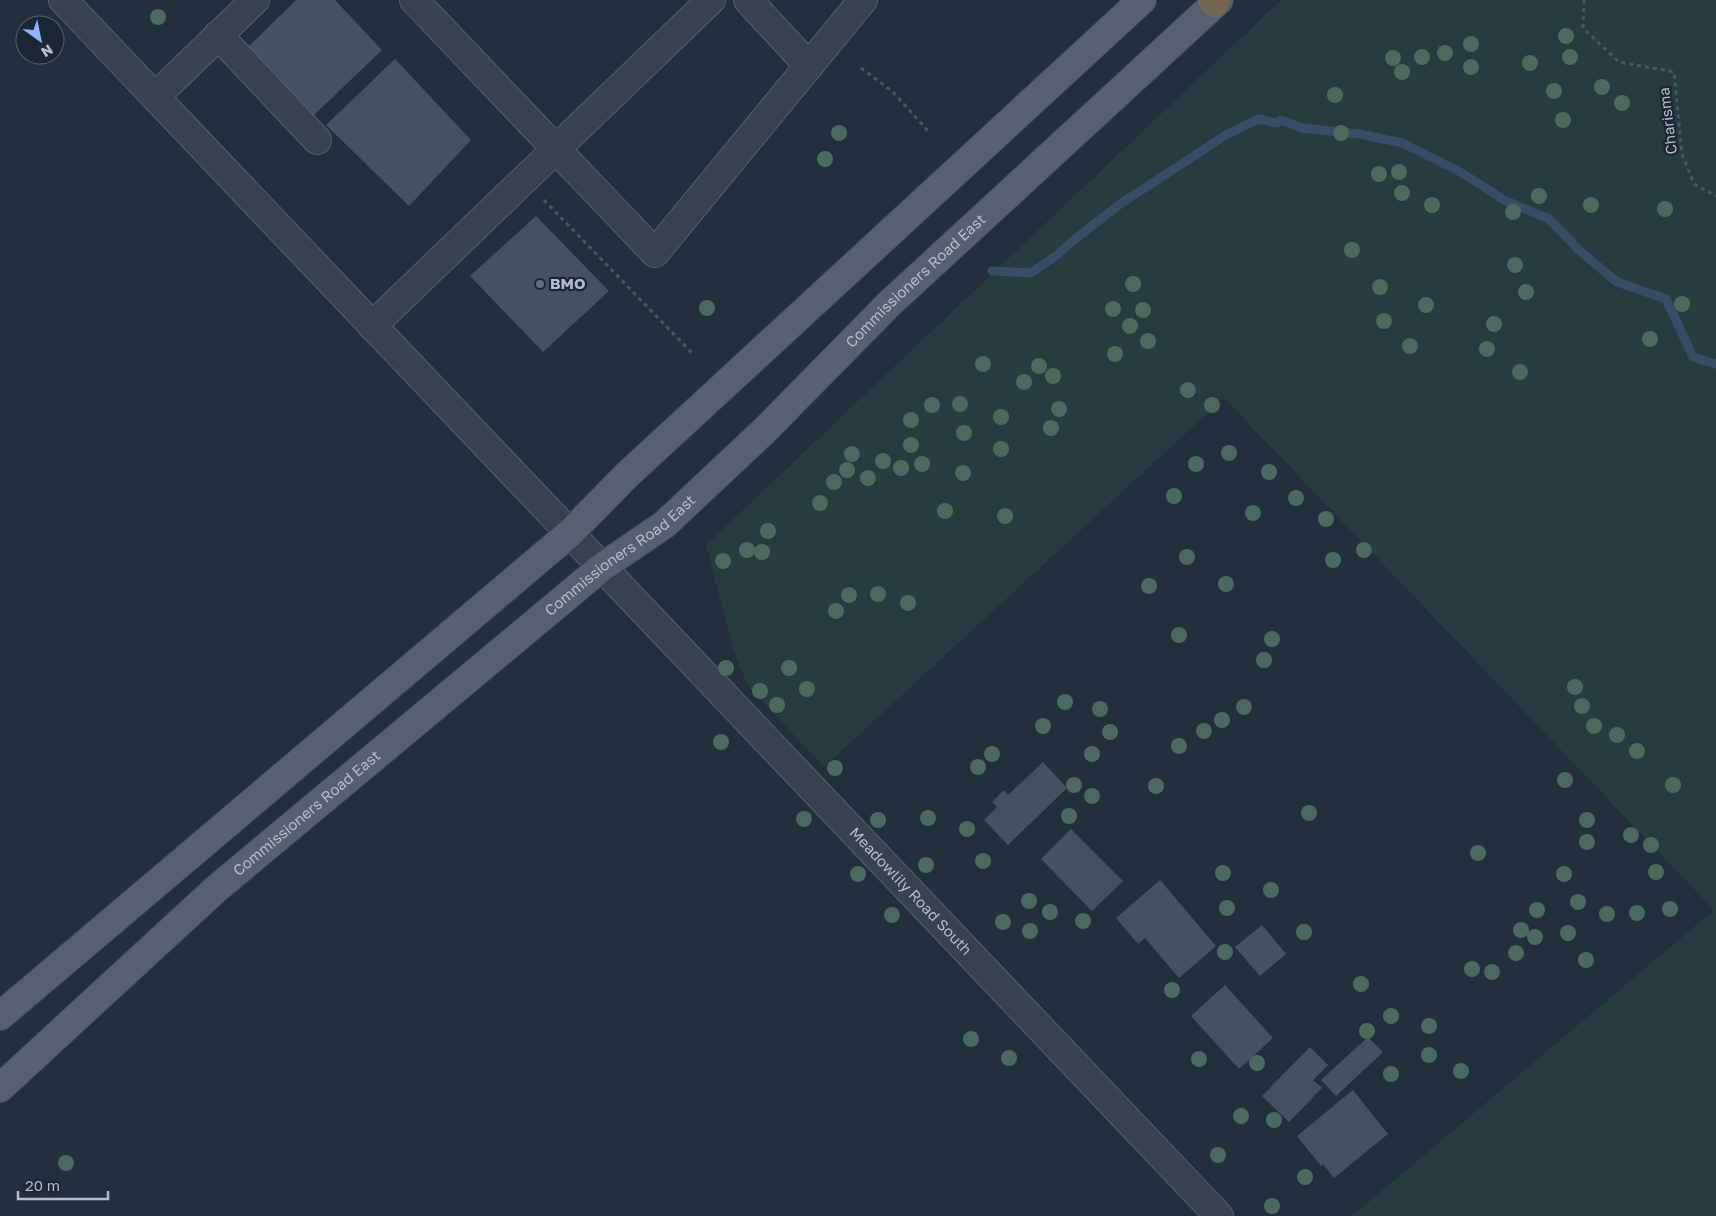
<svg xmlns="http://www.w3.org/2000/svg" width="1716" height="1216" font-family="'Golos Text',sans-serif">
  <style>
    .grass { fill: #263c3f }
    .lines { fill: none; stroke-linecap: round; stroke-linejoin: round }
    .stream { stroke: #394c67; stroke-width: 9 }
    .building { fill: #455162 }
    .minor-casing { stroke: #565f6c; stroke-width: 30 }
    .major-casing { stroke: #414a57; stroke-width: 30 }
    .highway-casing { stroke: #434c59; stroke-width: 30 }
    .path { stroke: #44595c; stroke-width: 3; stroke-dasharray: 4 4; stroke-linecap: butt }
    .minor { stroke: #38414e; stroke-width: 28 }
    .major { stroke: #56606e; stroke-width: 28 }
    .highway { stroke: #746855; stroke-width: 28 }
    .tree { fill: #4b6a5d }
    .service-dot { fill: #5c6f8a; stroke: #1d2633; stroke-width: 2 }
    .labels { text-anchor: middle; stroke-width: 4.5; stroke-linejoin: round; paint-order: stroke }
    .street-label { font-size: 15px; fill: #b4bcc9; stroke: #1d2633 }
    .poi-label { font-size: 15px; font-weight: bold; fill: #b4bcc9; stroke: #1d2633; text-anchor: start }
  </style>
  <rect width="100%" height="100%" fill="#242f3e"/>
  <polygon class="grass" points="1281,0 1716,0 1716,1216 1352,1216 1714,910 1224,398 824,767 748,686 734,652 706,545"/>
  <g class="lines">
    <polyline class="stream" points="992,271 1031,273 1057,255 1074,240 1120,204 1226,135 1258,119 1277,123 1281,120 1302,128 1359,134 1403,143 1459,171 1504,200 1549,219 1581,252 1617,282 1666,299 1693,357 1716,364"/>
  </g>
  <g class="building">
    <polygon points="296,0 335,0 382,50 313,116 248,47"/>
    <polygon points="395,59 471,140 409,206 326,125"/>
    <polygon points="536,216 609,291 543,352 470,276"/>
    <polygon points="1043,762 1067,788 1008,845 984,820 997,807 992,802 1004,790 1008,795"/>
    <polygon points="1071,829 1123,881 1092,911 1041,859"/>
    <polygon points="1160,880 1216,946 1179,978 1145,938 1138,944 1116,918"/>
    <polygon points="1262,925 1286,954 1260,976 1235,947"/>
    <polygon points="1225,985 1273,1038 1239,1069 1191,1016"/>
    <polygon points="1368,1037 1383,1052 1336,1096 1321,1080"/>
    <polygon points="1310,1047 1328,1065 1313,1080 1322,1088 1289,1122 1262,1096"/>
    <polygon points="1353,1090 1388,1134 1334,1178 1323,1164 1321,1166 1297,1136"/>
  </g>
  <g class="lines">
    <g class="minor-casing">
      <g id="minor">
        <path id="s1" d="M63 0 1219 1216"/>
        <polyline points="414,0 655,253 863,0"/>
        <polyline points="748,0 809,66"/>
        <polyline points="218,35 317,140"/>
        <polyline points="155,97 255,0"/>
        <polyline points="372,326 711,0"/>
      </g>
    </g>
    <g class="major-casing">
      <g id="major">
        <polyline points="0,1016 570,533 627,475 1142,0"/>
        <path id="s2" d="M0 1088 216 889 602 567 665 524 764 431 889 304 1219 0"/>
      </g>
    </g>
    <g class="highway-casing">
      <polyline id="highway" points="1212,0 1215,3"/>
    </g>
    <g class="path">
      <polyline points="1584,0 1583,28 1619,62 1674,72 1682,154 1694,184 1716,196"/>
      <polyline points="861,68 893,92 928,131"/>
      <polyline points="544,200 693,354"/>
    </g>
    <use href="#minor" class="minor"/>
    <use href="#major" class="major"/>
    <use href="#highway" class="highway"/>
  </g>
  <g class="tree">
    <circle cx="158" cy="17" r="8"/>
    <circle cx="1566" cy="36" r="8"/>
    <circle cx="1471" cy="44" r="8"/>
    <circle cx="1445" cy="53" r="8"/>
    <circle cx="1422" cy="57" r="8"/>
    <circle cx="1570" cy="57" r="8"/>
    <circle cx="1393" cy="58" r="8"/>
    <circle cx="1530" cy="63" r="8"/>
    <circle cx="1471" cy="67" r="8"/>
    <circle cx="1402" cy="72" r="8"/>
    <circle cx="1602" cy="87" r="8"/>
    <circle cx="1554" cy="91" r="8"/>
    <circle cx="1335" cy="95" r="8"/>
    <circle cx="1622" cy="103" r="8"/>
    <circle cx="1563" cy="120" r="8"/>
    <circle cx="839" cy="133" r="8"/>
    <circle cx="1341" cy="133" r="8"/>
    <circle cx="825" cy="159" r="8"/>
    <circle cx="1399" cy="172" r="8"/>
    <circle cx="1379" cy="174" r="8"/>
    <circle cx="1402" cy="193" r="8"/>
    <circle cx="1539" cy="196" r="8"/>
    <circle cx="1432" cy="205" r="8"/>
    <circle cx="1591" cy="205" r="8"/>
    <circle cx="1665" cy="209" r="8"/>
    <circle cx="1513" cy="212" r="8"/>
    <circle cx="1352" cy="250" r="8"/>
    <circle cx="1515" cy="265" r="8"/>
    <circle cx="1133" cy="284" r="8"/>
    <circle cx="1380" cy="287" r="8"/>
    <circle cx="1526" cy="292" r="8"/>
    <circle cx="1682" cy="304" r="8"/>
    <circle cx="1426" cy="305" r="8"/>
    <circle cx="707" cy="308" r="8"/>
    <circle cx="1113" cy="309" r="8"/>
    <circle cx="1143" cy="310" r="8"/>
    <circle cx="1384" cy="321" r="8"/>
    <circle cx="1494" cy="324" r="8"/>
    <circle cx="1130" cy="326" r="8"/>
    <circle cx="1650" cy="339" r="8"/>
    <circle cx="1148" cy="341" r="8"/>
    <circle cx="1410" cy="346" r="8"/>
    <circle cx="1487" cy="349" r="8"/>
    <circle cx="1115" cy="354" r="8"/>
    <circle cx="983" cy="364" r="8"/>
    <circle cx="1039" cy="366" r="8"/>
    <circle cx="1520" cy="372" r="8"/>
    <circle cx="1053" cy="376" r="8"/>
    <circle cx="1024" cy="382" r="8"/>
    <circle cx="1188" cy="390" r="8"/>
    <circle cx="960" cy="404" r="8"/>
    <circle cx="932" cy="405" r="8"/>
    <circle cx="1212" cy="405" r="8"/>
    <circle cx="1059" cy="409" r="8"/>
    <circle cx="1001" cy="417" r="8"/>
    <circle cx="911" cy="420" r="8"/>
    <circle cx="1051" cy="428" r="8"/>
    <circle cx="964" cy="433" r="8"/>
    <circle cx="911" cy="445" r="8"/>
    <circle cx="1001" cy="449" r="8"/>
    <circle cx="1229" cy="453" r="8"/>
    <circle cx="852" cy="454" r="8"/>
    <circle cx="883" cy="461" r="8"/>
    <circle cx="922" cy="464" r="8"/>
    <circle cx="1196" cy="464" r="8"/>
    <circle cx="901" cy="468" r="8"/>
    <circle cx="847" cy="470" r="8"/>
    <circle cx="1269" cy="472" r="8"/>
    <circle cx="963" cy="473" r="8"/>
    <circle cx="868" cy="478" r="8"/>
    <circle cx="834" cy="482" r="8"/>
    <circle cx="1174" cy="496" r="8"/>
    <circle cx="1296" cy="498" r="8"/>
    <circle cx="820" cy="503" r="8"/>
    <circle cx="945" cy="511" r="8"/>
    <circle cx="1253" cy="513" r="8"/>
    <circle cx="1005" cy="516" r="8"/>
    <circle cx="1326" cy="519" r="8"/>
    <circle cx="768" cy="531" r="8"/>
    <circle cx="747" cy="550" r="8"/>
    <circle cx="1364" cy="550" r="8"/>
    <circle cx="762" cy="552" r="8"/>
    <circle cx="1187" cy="557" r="8"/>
    <circle cx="1333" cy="560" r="8"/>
    <circle cx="723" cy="561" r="8"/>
    <circle cx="1226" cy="584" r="8"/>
    <circle cx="1149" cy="586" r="8"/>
    <circle cx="878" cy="594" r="8"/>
    <circle cx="849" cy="595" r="8"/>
    <circle cx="908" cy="603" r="8"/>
    <circle cx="836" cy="611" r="8"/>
    <circle cx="1179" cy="635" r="8"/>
    <circle cx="1272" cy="639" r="8"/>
    <circle cx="1264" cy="660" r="8"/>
    <circle cx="726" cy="668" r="8"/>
    <circle cx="789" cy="668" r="8"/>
    <circle cx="1575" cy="687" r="8"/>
    <circle cx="807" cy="689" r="8"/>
    <circle cx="760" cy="691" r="8"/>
    <circle cx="1065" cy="702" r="8"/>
    <circle cx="777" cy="705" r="8"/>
    <circle cx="1582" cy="706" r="8"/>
    <circle cx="1244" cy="707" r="8"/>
    <circle cx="1100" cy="709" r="8"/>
    <circle cx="1222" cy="720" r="8"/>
    <circle cx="1043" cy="726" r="8"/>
    <circle cx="1594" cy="726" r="8"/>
    <circle cx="1204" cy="731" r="8"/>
    <circle cx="1110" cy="732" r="8"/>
    <circle cx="1617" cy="735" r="8"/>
    <circle cx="721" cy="742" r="8"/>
    <circle cx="1179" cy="746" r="8"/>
    <circle cx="1637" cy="751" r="8"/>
    <circle cx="992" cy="754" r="8"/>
    <circle cx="1092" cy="754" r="8"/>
    <circle cx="978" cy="767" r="8"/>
    <circle cx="835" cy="768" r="8"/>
    <circle cx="1565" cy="780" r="8"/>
    <circle cx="1074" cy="785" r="8"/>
    <circle cx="1673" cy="785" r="8"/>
    <circle cx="1156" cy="786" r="8"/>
    <circle cx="1092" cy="796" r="8"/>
    <circle cx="1309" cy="813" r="8"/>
    <circle cx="1069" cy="816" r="8"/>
    <circle cx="928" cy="818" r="8"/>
    <circle cx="804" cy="819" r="8"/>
    <circle cx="878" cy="820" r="8"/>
    <circle cx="1587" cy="820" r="8"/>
    <circle cx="967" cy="829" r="8"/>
    <circle cx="1631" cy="835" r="8"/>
    <circle cx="1587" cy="842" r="8"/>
    <circle cx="1651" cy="845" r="8"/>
    <circle cx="1478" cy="853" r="8"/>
    <circle cx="983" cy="861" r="8"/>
    <circle cx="926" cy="865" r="8"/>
    <circle cx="1656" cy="872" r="8"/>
    <circle cx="1223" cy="873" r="8"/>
    <circle cx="858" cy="874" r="8"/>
    <circle cx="1564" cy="874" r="8"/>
    <circle cx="1271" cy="890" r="8"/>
    <circle cx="1029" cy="901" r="8"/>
    <circle cx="1578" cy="902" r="8"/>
    <circle cx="1227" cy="908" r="8"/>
    <circle cx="1670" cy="909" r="8"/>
    <circle cx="1537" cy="910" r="8"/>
    <circle cx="1050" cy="912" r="8"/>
    <circle cx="1637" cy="913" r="8"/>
    <circle cx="1607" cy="914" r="8"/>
    <circle cx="892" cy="915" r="8"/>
    <circle cx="1083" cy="921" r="8"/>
    <circle cx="1003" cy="922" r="8"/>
    <circle cx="1521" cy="930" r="8"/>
    <circle cx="1030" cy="931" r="8"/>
    <circle cx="1304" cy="932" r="8"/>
    <circle cx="1568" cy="933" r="8"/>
    <circle cx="1535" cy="937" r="8"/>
    <circle cx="1225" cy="952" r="8"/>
    <circle cx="1516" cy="953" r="8"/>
    <circle cx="1586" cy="960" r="8"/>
    <circle cx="1472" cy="969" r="8"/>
    <circle cx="1492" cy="972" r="8"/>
    <circle cx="1361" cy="984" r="8"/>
    <circle cx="1172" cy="990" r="8"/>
    <circle cx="1391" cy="1016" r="8"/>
    <circle cx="1429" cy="1026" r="8"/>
    <circle cx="1367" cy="1031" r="8"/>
    <circle cx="971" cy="1039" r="8"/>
    <circle cx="1429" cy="1055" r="8"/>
    <circle cx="1009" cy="1058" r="8"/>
    <circle cx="1199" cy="1059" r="8"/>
    <circle cx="1257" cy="1063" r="8"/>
    <circle cx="1461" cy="1071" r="8"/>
    <circle cx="1391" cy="1074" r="8"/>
    <circle cx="1241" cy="1116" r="8"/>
    <circle cx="1274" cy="1120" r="8"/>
    <circle cx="1218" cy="1155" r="8"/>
    <circle cx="66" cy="1163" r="8"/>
    <circle cx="1305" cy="1177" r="8"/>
    <circle cx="1272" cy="1206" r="8"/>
  </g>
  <circle class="service-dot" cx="540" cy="284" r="5"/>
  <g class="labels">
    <g class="street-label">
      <text transform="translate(1668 121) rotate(-97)" y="5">Charisma</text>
      <text dy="5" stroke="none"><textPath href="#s2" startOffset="1222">Commissioners Road East</textPath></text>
      <text dy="5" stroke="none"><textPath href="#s2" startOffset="818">Commissioners Road East</textPath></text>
      <text dy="5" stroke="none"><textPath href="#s2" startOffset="412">Commissioners Road East</textPath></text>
      <text dy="5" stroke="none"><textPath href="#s1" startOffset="1230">Meadowlily Road South</textPath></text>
    </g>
    <g class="poi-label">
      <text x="550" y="289">BMO</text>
    </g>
  </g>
  <g transform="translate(40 40) rotate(147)"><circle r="24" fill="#1d2633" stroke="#59626f"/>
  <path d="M0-4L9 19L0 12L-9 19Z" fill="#8ab4f8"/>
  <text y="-8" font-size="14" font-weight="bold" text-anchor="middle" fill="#b4bcc9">N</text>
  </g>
  <path d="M18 1191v8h90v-8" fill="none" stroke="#b4bcc9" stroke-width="2.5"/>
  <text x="25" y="1191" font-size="15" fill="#b4bcc9" stroke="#1d2633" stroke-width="4" paint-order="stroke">20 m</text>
</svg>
